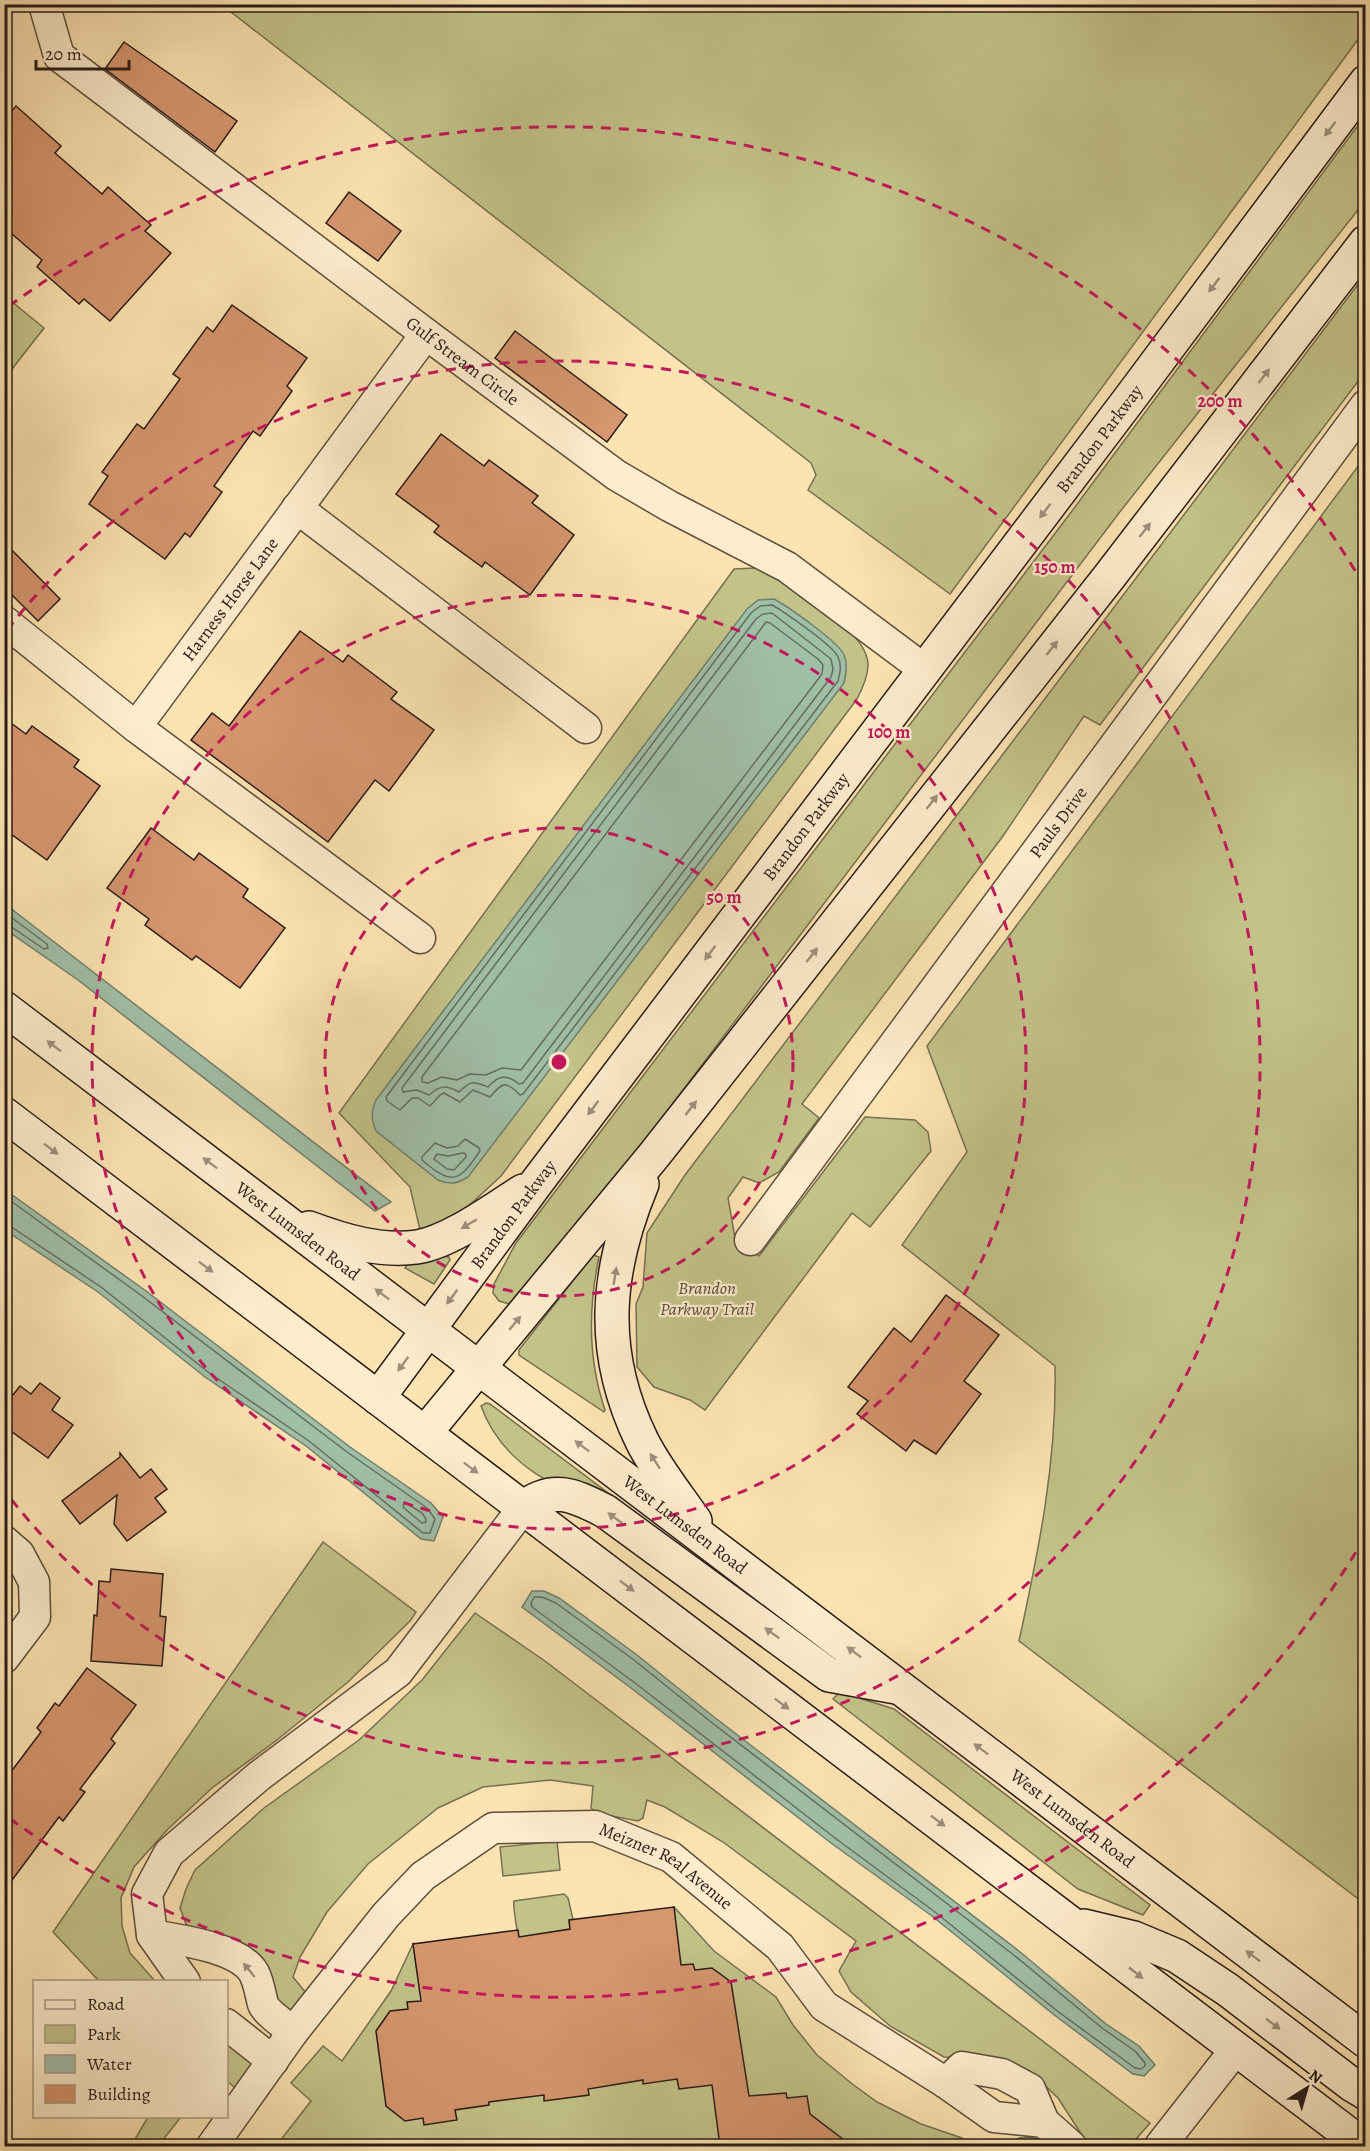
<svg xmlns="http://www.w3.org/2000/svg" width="1370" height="2151" font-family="Alegreya,serif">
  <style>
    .green { fill: #c3c389; stroke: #767050; stroke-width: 1.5 }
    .water { fill: #a0bfa7; stroke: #707e6e; stroke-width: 1.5 }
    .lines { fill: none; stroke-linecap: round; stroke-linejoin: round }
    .shore { stroke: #646e60; stroke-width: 1.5 }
    .building { fill: #d6966e; stroke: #291c18; stroke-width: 1.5 }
    .minor-casing { stroke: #5e4e3e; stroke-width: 33 }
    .secondary-casing { stroke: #291c18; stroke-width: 36 }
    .minor { stroke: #fdedcd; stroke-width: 30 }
    .secondary { stroke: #fdedcd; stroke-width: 33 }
    .oneway { fill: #9e8f7c }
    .ring { fill: none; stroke: #c2185b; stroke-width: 3; stroke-dasharray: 10 8 }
    .labels { text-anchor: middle; stroke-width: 4.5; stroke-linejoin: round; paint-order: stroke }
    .street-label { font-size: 18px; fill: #291c18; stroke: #fdedcd }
    .park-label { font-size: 18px; font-style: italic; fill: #574e3a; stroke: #fdedcd }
    .centre { fill: #c2185b; stroke: #fdedcd; stroke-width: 3 }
    .ring-label { font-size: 18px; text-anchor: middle; font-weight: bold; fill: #c2185b; stroke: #fdedcd; stroke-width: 4.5; stroke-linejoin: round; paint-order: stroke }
  </style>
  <rect width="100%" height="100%" fill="#fce4b2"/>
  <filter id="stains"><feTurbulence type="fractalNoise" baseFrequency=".00333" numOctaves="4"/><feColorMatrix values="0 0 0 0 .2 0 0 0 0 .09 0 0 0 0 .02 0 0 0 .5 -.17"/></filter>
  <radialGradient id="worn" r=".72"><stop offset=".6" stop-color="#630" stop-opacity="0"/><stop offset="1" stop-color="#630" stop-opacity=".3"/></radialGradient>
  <g class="green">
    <polygon points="1365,4 1365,30 950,594 808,490 816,475 811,463 222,5"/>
    <polygon points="1365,116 1365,201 1119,513 544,1274 509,1304 499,1301 493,1293 494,1284 516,1243 1069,515"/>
    <polygon points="1365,275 1365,372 1100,725 1084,716 1003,836 802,1104 819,1118 779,1172 759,1183 743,1177 728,1198 735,1238 759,1256 865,1117 915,1120 928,1132 931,1151 870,1227 852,1213 705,1410 690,1400 654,1387 637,1367 636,1304 643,1287 647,1233 685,1175"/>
    <polygon points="5,296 44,328 5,378"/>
    <path d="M1365 457V1904L1019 1641C1039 1549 1057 1461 1055 1366L902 1245 967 1152 927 1046Z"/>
    <path d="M755 568 774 573 848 629C873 655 873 668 857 699L501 1176 461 1213 420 1230 410 1187 339 1113 734 569Z"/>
    <path d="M593 1255 599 1257C588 1309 588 1360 605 1410L604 1412 519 1355V1350Z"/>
    <polygon points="443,1256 449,1257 450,1260 434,1284 405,1268 408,1263"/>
    <path d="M486 1403 490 1404 648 1523C582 1496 508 1480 481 1406Z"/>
    <polygon points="323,1542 416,1612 411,1620 348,1682 277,1740 212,1788 168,1829 134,1867 121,1898 122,1926 130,1953 155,1981 99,1981 53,1932"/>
    <polygon points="475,1613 545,1661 1150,2123 1130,2146 1089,2146 1058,2098 1034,2075 993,2059 944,2057 890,2026 851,1992 839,1971 856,1941 723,1842 665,1807 647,1800 643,1818 638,1821 596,1813 591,1808 593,1786 550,1780 483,1787 438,1808 368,1864 327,1912 300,1957 293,1977 307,1994 295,2012 284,2012 274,2000 272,1977 256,1955 203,1938 186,1924 180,1908 186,1889 195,1870 264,1808 359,1740 422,1680"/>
    <polygon points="840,1692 894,1709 1150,1905 1143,1915 1078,1889 833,1699"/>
    <polygon points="557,1841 560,1870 503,1876 500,1847"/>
    <path d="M564 1894 568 1898 573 1919 569 1921 573 1954 674 1907 714 1951 776 1997 793 2025 817 2055 851 2083 877 2102 921 2124 962 2138 959 2146H276L311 2101 291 2083 323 2046 342 2061 391 1991 413 1944 418 1977 523 1963C521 1952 512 1907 514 1901Z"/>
    <polygon points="226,2044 236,2044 250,2054 252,2070 235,2088 227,2081"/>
    <polygon points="148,2117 181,2117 158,2146 131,2146"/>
    <polygon points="1029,2137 1040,2140 1044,2146 1002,2146 1019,2138"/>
  </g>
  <g class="water">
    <path d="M774 599C787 606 839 642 844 655 848 664 846 673 844 683L468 1177C457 1184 449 1185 438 1180L376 1131C371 1119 371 1112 376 1100L747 609 758 600Z"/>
    <polygon points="5,904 391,1202 375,1211 78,980 5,929"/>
    <polygon points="4,1189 146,1291 350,1447 431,1503 443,1517 434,1541 421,1539 306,1446 205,1377 98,1292 5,1230"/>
    <polygon points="532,1591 544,1591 559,1598 637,1655 714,1717 1019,1951 1106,2024 1139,2046 1155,2065 1144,2076 1133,2074 1053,2014 932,1916 831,1843 631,1688 522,1607"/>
  </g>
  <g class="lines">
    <g class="shore">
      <path d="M760 606 772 605 779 609C792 618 833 645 838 657 842 665 840 673 838 681L523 1094 520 1095C505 1080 503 1082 490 1097L473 1090 460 1102 444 1093 440 1095 430 1106 418 1098H412L400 1110 387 1101 386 1097 751 613Z"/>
      <path d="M772 613 831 659 833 669 831 677 523 1083 519 1084C506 1074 499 1075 488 1087 473 1081 472 1080 459 1092 446 1085 440 1085 429 1095L417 1090 403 1092 402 1088 756 619 763 614Z"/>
      <polygon points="766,622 770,623 818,659 823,665 822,674 521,1070 502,1068 486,1075 470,1074 457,1080 442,1077 428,1083 422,1082 422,1077"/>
      <polyline points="4,912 47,944 48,948 44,949 10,926 4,925"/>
      <path d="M465 1139 479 1148 480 1151C459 1182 452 1186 422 1160V1157L435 1143 447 1148 458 1146Z"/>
      <polygon points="463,1153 466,1154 466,1157 454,1170 447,1169 434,1159 437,1154 448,1156"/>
      <polyline points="4,1196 142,1296 347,1452 427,1508 435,1519 430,1533 423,1533 309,1441 208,1372 101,1287 10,1226 4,1225"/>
      <polygon points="406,1503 422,1513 426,1519 426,1522 422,1523 404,1508 403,1505"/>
      <polygon points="534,1597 542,1597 556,1603 634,1660 711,1722 1015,1956 1102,2028 1135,2051 1145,2063 1145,2066 1141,2069 1135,2068 1056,2010 935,1912 835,1838 635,1683 532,1607 531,1603"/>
    </g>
  </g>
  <g class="building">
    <polygon points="124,42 237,121 215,152 105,69"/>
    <polygon points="16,106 61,146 55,153 102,194 108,187 151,225 145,231 171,253 110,321 84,299 79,304 37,267 42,260 4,227 4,120"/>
    <polygon points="349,192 401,231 378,261 326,223"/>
    <polygon points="232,305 307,358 287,386 292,391 260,436 253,431 214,486 222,492 190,537 185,533 165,559 89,504 108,476 102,472 137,424 144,429 180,379 173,374 207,327 213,332"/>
    <polygon points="515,331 627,415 607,442 495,358"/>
    <polygon points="441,434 484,466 489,460 538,496 532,503 574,535 530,595 485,562 482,567 434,532 439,526 396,494"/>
    <polygon points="4,542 60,599 38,621 4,587"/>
    <polygon points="300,631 343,662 348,655 397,692 391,699 434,730 389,791 375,780 328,842 191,740 212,713 229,726"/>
    <polygon points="4,718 26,734 32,726 79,760 74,767 100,786 47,860 4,829"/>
    <polygon points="151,828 194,860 199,853 248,889 243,897 285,928 240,988 196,956 192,960 145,925 149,919 107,888"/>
    <polygon points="946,1295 999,1335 964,1381 981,1394 936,1454 914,1440 906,1451 857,1414 868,1401 848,1387 894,1328 911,1342"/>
    <polygon points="40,1383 60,1398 52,1410 73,1425 48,1458 4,1426 4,1406 20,1386 31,1394"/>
    <polygon points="120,1453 140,1478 151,1469 167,1489 155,1498 166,1512 127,1541 114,1524 117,1495 80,1524 62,1501 120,1457"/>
    <polygon points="111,1569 163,1574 160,1616 166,1617 162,1666 91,1661 94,1615 97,1616 99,1581 110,1582"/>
    <polygon points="87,1668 136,1705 111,1739 115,1743 80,1789 85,1792 63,1821 59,1817 4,1891 4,1781 41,1732 37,1728 55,1703 59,1706"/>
    <polygon points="674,1907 681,1965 693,1964 695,1970 712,1968 731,1982 749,2096 786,2093 787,2098 807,2096 810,2114 852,2146 720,2146 712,2085 679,2089 677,2079 643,2084 643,2080 588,2089 589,2095 544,2101 544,2095 489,2102 489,2105 455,2110 457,2120 424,2125 423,2118 405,2121 386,2106 376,2031 390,2011 408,2009 407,2002 421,2001 413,1944 518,1930 519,1937 570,1929 569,1920"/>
  </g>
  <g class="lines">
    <g class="minor-casing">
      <g id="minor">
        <path id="s1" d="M44 4 59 56 426 334 616 475 669 506 787 567 925 670"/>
        <polyline points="297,508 586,728"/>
        <path id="s2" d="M4 621 136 727 426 334"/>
        <polyline points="136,727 420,938"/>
        <path id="s3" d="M750 1240 1366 405"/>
        <polyline points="4,1541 19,1554 34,1582 35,1617 4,1658"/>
        <path d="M152 1935C179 1940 239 1947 254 1973 259 1983 260 1993 263 2004 266 2012 286 2026 293 2032"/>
        <polyline points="185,1982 152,1935 147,1894 169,1853 259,1776 398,1672 523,1508"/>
        <polyline points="226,2024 273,2061"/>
        <polyline points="946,2083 994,2117 1044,2122"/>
        <path id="s4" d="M212 2146 293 2032 386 1915 423 1876 493 1828 595 1826 671 1857 780 1947 824 2006 946 2083 962 2067 1002 2074 1030 2089 1044 2122 1071 2146"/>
        <polyline points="1160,2146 1236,2049"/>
      </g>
    </g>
    <g class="secondary-casing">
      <g id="secondary">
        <path id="s5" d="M4 1008 1366 2041"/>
        <polyline points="4,1114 1364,2146"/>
        <path d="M642 1184C605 1273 599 1353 642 1441 656 1469 677 1495 695 1521"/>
        <path d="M309 1228C344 1241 380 1252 417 1247 450 1242 494 1209 523 1191"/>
        <path id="s6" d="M378 1398 537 1182 1131 397 1366 82"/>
        <polyline points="425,1433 655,1154 1109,577 1366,242"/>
        <path d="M523 1508C553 1484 575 1496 605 1511L829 1675 896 1687"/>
        <polyline points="1084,1926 1134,1938 1177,1956 1228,1990 1351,2084 1366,2093"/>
      </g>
    </g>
    <use href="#minor" class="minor"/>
    <use href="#secondary" class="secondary"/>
  </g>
  <defs><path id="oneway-solid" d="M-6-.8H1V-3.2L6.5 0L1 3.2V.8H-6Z" transform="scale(1.5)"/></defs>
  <g class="oneway">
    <use href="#oneway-solid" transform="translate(1330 129) rotate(127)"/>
    <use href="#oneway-solid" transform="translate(1214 285) rotate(127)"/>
    <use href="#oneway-solid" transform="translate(1264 376) rotate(-52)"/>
    <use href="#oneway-solid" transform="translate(1045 511) rotate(127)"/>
    <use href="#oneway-solid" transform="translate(1145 530) rotate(-52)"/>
    <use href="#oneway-solid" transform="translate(1052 648) rotate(-52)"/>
    <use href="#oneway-solid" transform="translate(932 802) rotate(-52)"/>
    <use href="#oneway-solid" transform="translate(710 953) rotate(127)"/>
    <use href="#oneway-solid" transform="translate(812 955) rotate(-52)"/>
    <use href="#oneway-solid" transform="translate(54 1046) rotate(-143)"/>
    <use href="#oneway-solid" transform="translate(593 1108) rotate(127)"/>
    <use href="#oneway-solid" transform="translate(691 1108) rotate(-52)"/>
    <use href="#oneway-solid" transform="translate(51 1149) rotate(37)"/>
    <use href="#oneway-solid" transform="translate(210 1163) rotate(-143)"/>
    <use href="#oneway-solid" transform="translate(469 1224) rotate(150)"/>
    <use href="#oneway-solid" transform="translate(206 1267) rotate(37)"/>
    <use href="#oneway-solid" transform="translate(615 1276) rotate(-81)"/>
    <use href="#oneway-solid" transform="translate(382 1294) rotate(-143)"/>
    <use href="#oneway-solid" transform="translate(452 1297) rotate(127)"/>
    <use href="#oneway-solid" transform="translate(515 1323) rotate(-50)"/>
    <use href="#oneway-solid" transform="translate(403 1364) rotate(126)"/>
    <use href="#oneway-solid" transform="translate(582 1446) rotate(-143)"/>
    <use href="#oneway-solid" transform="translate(655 1461) rotate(-123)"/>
    <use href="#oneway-solid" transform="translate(471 1468) rotate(37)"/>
    <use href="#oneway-solid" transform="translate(615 1518) rotate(-144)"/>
    <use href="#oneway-solid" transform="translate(627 1586) rotate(37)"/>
    <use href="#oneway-solid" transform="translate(772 1633) rotate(-144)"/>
    <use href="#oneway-solid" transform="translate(854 1652) rotate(-143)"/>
    <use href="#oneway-solid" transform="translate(782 1704) rotate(37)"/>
    <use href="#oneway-solid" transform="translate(981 1749) rotate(-143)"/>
    <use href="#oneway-solid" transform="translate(938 1821) rotate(37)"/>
    <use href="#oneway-solid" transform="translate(1253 1956) rotate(-143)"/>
    <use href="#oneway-solid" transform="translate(249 1970) rotate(-129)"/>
    <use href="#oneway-solid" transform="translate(1136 1973) rotate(38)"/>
    <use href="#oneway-solid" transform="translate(1273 2024) rotate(37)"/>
  </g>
  <g class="ring">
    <circle cx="559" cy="1062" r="234"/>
    <circle cx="559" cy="1062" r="467"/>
    <path d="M7 630A701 701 0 1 1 7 1494"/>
    <path d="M1365 1537A935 935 0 0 1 9 1818M9 306A935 935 0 0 1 1365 587"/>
  </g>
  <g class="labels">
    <g class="street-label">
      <text dy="6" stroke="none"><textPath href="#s1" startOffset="560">Gulf Stream Circle</textPath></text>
      <text dy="6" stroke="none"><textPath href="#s6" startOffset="1200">Brandon Parkway</textPath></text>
      <text dy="6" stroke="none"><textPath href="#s2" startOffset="328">Harness Horse Lane</textPath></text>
      <text dy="6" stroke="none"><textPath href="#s3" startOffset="519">Pauls Drive</textPath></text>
      <text dy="6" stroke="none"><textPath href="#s6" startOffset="714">Brandon Parkway</textPath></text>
      <text dy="6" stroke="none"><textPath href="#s6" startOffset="228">Brandon Parkway</textPath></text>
      <text dy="6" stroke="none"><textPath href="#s5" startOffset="369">West Lumsden Road</textPath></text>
      <text dy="6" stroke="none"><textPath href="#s5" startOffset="855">West Lumsden Road</textPath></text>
      <text dy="6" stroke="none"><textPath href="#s5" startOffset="1341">West Lumsden Road</textPath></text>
      <text dy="6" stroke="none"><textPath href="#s4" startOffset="612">Meizner Real Avenue</textPath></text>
    </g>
    <g class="park-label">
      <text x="707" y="1294">Brandon<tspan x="707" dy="21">Parkway Trail</tspan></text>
    </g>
  </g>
  <circle cx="559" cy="1062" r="9" class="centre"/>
  <g class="ring-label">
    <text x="1220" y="407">200 m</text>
    <text x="1055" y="573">150 m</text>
    <text x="889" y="738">100 m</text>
    <text x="724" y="903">50 m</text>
  </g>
  <rect width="1370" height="2151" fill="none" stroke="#fce4b2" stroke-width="24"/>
  <rect x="6" y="6" width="1358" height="2139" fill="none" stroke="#291c18" stroke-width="3"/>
  <rect x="12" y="12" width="1346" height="2127" fill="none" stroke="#291c18" stroke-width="1.5"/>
  <rect x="33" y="1980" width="195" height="138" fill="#fdedcd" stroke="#a89985" stroke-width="1.5"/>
  <rect x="45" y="2000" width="30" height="9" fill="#fdedcd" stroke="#a89985" stroke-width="1.5"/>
  <text x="87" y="2010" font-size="18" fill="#291c18">Road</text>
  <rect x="45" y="2025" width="30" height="18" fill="#c3c389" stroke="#a89985" stroke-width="1.5"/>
  <text x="87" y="2040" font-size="18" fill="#291c18">Park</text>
  <rect x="45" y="2055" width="30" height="18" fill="#a0bfa7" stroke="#a89985" stroke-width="1.5"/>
  <text x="87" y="2070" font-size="18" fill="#291c18">Water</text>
  <rect x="45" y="2085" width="30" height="18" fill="#d6966e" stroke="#a89985" stroke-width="1.5"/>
  <text x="87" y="2100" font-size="18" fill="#291c18">Building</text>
  <g transform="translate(1307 2088) rotate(37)" stroke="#fdedcd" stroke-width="4.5" paint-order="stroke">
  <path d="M0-4.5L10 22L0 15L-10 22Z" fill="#291c18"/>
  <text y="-9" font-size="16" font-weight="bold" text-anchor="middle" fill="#291c18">N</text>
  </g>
  <path d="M36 60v9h93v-9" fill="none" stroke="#291c18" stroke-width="3"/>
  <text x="45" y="60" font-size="18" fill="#291c18" stroke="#fdedcd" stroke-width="4.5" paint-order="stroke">20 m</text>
  <rect width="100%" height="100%" filter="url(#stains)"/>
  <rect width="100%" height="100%" fill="url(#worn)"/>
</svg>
